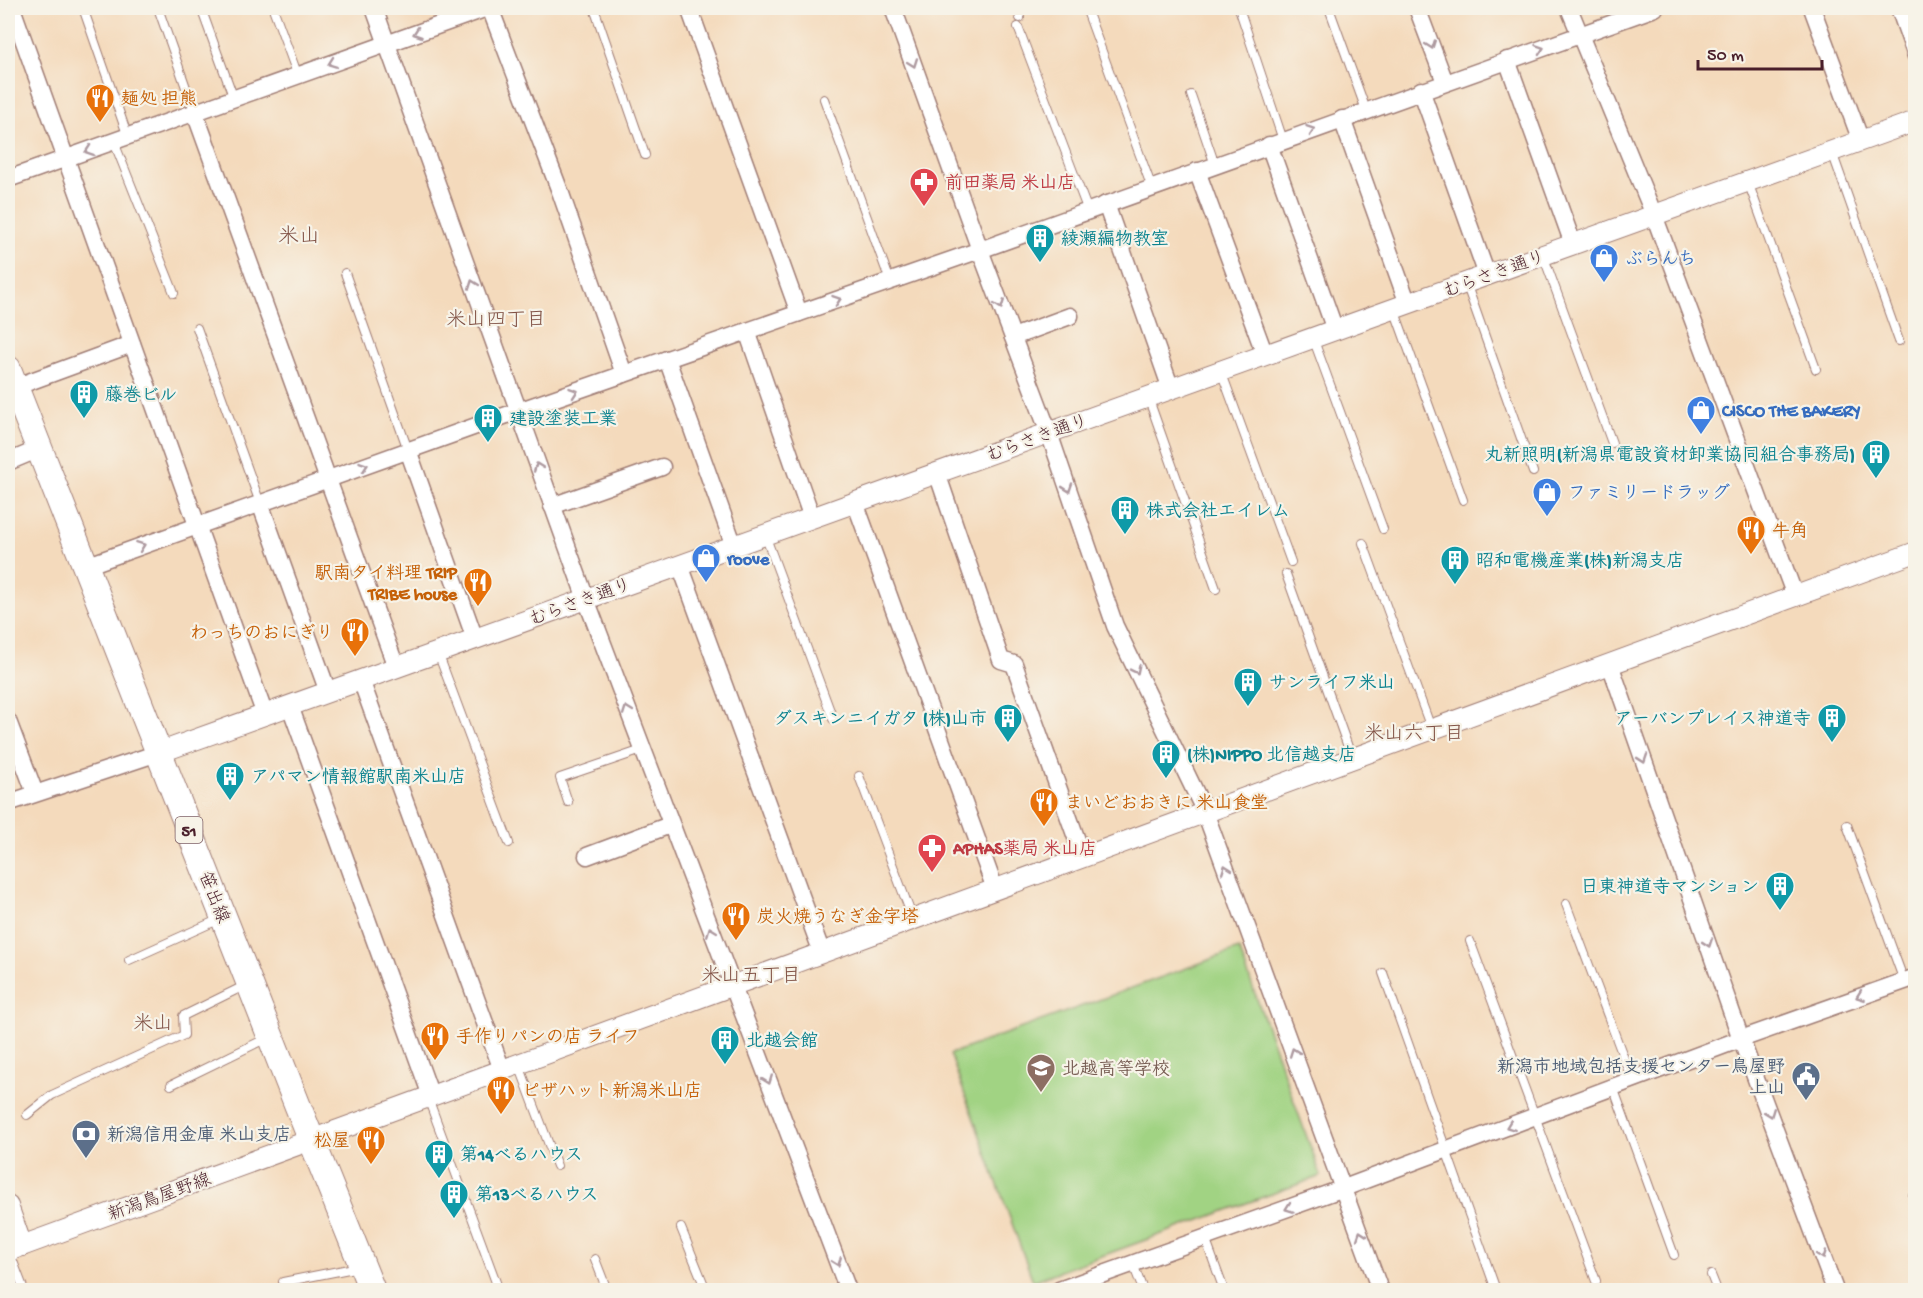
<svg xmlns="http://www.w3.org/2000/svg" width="1923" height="1298" font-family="'Gochi Hand','Klee One',sans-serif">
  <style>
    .pitch { fill: #a1d383; stroke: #767957; stroke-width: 1.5 }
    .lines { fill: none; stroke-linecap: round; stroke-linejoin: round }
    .service-casing { stroke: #9f7c74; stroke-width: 10 }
    .minor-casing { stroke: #9f7c74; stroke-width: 19 }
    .tertiary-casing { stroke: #9f7c74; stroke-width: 22 }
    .primary-casing { stroke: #9f7c74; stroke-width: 28 }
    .service { stroke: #fff; stroke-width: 8 }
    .minor { stroke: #fff; stroke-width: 16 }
    .tertiary { stroke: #fff; stroke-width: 20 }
    .primary { stroke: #fff; stroke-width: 26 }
    .oneway { stroke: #ae9aa0 }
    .labels { text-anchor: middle; stroke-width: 4.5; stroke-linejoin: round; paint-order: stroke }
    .shield { fill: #f7f3e8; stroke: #7e5f64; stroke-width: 1.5 }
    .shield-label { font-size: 16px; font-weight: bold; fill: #4a1f2b }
    .food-label { font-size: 18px; font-weight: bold; fill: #c56008; stroke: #f7f3e8; text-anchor: start }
    .health-label { font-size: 18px; font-weight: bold; fill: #be3a42; stroke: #f7f3e8; text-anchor: start }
    .culture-label { font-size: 18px; font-weight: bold; fill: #0d838f; stroke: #f7f3e8; text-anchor: start }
    .shop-label { font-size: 18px; font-weight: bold; fill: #366cbe; stroke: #f7f3e8; text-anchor: start }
    .street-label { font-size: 18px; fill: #4a1f2b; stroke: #f7f3e8 }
    .service-label { font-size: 18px; font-weight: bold; fill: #4e5e75; stroke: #f7f3e8; text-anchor: end }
    .education-label { font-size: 18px; font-weight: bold; fill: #785e54; stroke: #f7f3e8; text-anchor: start }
    .neighbourhood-label { font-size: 20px; fill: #815245; stroke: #f7f3e8 }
    .quarter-label { font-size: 21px; fill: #815245; stroke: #f7f3e8 }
  </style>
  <rect width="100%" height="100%" fill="#f7f3e8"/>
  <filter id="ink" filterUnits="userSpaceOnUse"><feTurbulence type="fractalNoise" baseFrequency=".0167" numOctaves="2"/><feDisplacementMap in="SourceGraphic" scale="12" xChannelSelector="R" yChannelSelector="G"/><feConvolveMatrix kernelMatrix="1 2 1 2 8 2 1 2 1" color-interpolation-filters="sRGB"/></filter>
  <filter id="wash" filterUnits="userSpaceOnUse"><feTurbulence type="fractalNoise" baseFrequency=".008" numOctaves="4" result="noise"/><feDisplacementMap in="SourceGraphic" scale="24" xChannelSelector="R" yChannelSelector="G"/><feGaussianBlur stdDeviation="1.35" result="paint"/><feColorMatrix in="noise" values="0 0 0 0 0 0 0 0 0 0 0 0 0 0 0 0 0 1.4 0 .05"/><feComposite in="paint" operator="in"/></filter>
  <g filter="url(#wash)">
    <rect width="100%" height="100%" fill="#f4dabc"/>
    <polygon class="pitch" points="1239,949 1321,1176 1033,1281 950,1054"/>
  </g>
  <g filter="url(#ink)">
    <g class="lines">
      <g class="service-casing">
        <g id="service">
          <polyline points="83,8 128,137"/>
          <polyline points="158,8 195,113"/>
          <polyline points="201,8 234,99"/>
          <polyline points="273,8 298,76"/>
          <polyline points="594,8 645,155"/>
          <polyline points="1017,8 1020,18"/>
          <polyline points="1086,8 1152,188"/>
          <polyline points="1239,8 1283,140"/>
          <polyline points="1329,8 1366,110"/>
          <polyline points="1018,27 1088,211"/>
          <polyline points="1191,95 1215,165"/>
          <polyline points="824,99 890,281"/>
          <polyline points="114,142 174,293"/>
          <polyline points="1832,152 1899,341"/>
          <polyline points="1748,182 1816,369"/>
          <polyline points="1543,255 1612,443"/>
          <polyline points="345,273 408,450"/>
          <polyline points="1466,283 1533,472"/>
          <polyline points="1394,309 1463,500"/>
          <polyline points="197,328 260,503"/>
          <polyline points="1313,338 1383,529"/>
          <polyline points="1221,371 1291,562"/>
          <polyline points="1148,397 1216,589"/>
          <polyline points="765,535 833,719"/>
          <polyline points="1363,543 1431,728"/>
          <polyline points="1286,574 1352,758"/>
          <polyline points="438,653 509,843"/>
          <polyline points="859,776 913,919"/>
          <polyline points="568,802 560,778 642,750"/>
          <polyline points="1847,825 1904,981"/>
          <polyline points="1566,904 1632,1080"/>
          <polyline points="1470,941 1596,1281"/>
          <polyline points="129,960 220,919"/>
          <polyline points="1383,973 1496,1290"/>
          <polyline points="519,1065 557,1166"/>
          <polyline points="171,1085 267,1038"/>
          <polyline points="1613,1087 1674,1255"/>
          <polyline points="428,1098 497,1285"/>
          <polyline points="27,1115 52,1095 184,1035 183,1016 246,985"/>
          <polyline points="1913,1195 1916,1202"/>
          <polyline points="681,1228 706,1290"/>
          <polyline points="1205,1238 1224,1290"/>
          <polyline points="9,1251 24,1290"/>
          <polyline points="595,1259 607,1290"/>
          <polyline points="1133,1264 1143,1290"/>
          <polyline points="1711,1275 1717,1290"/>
          <polyline points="283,1282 359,1267"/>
          <polyline points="503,1290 504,1290"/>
        </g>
      </g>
      <g class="minor-casing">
        <g id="minor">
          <polyline points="12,8 265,715"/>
          <polyline points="374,8 586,599 848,1290"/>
          <polyline points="490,8 561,194 624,374"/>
          <polyline points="689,8 799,313"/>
          <polyline points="893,8 980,250 1049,433 1115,626 1205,812 1380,1290"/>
          <polyline points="1417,8 1445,82"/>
          <polyline points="1569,8 1654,215 1795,596"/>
          <polyline points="1812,8 1861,141"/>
          <polyline points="1899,8 1916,56"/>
          <polyline points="1507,60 1573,244"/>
          <polyline points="1421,90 1487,275"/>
          <polyline points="195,113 396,667"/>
          <polyline points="1342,119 1408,304"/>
          <polyline points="1269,145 1335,330"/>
          <polyline points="1197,171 1265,355"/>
          <polyline points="8,179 487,8"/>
          <polyline points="1106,204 1171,389"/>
          <polyline points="747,331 812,518"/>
          <polyline points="1013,337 1070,316"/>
          <polyline points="667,359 734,546"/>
          <polyline points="15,387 132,344"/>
          <polyline points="408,450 475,639"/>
          <polyline points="8,462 39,449"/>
          <polyline points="937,473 1001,660 1014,664 1083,857"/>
          <polyline points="855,502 995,889"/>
          <polyline points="260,503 328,692"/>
          <polyline points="552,506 662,467"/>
          <polyline points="680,565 822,953"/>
          <polyline points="86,566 518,411 980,250 1655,8"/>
          <polyline points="1610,664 1741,1039 1835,1290"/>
          <polyline points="361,680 502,1070"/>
          <polyline points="290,706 431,1096"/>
          <polyline points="8,721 35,793"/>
          <polyline points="8,803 158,753"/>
          <polyline points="587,856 670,825"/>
          <polyline points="1059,1290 1344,1188 1741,1039 1916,977"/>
        </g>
      </g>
      <g class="tertiary-casing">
        <g id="tertiary">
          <polyline points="158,753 1916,121"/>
          <polyline points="8,1206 22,1246"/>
          <polyline points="8,1251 1916,552"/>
        </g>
      </g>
      <g class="primary-casing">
        <polyline id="primary" points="8,369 297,1104 372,1290"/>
      </g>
      <use href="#service" class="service"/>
      <use href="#minor" class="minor"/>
      <use href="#tertiary" class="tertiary"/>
      <use href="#primary" class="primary"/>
    </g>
    <defs><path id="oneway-chevron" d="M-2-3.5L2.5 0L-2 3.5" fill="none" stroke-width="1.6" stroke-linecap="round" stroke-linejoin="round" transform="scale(1.5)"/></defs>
    <g class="oneway">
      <use href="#oneway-chevron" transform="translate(417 33) rotate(161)"/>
      <use href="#oneway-chevron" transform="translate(1431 45) rotate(70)"/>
      <use href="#oneway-chevron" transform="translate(1540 49) rotate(-19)"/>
      <use href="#oneway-chevron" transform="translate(332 63) rotate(160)"/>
      <use href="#oneway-chevron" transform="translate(913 63) rotate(70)"/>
      <use href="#oneway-chevron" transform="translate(1311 130) rotate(-19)"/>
      <use href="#oneway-chevron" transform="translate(89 151) rotate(161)"/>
      <use href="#oneway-chevron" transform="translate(473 284) rotate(-110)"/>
      <use href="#oneway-chevron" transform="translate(837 300) rotate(-19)"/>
      <use href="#oneway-chevron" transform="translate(1000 305) rotate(69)"/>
      <use href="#oneway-chevron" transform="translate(574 392) rotate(-19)"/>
      <use href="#oneway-chevron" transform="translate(364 466) rotate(-19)"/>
      <use href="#oneway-chevron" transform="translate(538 467) rotate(-110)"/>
      <use href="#oneway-chevron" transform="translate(1068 488) rotate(71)"/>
      <use href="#oneway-chevron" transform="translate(141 546) rotate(-20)"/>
      <use href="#oneway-chevron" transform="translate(1136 670) rotate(64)"/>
      <use href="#oneway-chevron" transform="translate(627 710) rotate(-110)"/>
      <use href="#oneway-chevron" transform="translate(1643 759) rotate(71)"/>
      <use href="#oneway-chevron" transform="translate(1226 869) rotate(-110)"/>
      <use href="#oneway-chevron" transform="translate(711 931) rotate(-111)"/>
      <use href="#oneway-chevron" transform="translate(1708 943) rotate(71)"/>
      <use href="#oneway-chevron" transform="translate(1860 996) rotate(160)"/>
      <use href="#oneway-chevron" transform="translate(1294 1052) rotate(-110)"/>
      <use href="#oneway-chevron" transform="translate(768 1080) rotate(69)"/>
      <use href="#oneway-chevron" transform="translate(1770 1113) rotate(69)"/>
      <use href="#oneway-chevron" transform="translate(1510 1126) rotate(159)"/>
      <use href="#oneway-chevron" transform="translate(1289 1208) rotate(160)"/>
      <use href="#oneway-chevron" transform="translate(1361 1235) rotate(-109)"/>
      <use href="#oneway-chevron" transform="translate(1822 1255) rotate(70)"/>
      <use href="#oneway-chevron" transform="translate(837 1262) rotate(69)"/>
    </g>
  </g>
  <defs>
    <g id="restaurant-pin" transform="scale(1.5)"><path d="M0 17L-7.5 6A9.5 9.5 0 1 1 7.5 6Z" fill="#e8710a" stroke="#f7f3e8"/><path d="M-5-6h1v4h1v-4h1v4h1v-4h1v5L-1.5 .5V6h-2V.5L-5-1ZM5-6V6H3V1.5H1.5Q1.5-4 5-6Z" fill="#fff"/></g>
    <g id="pharmacy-pin" transform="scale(1.5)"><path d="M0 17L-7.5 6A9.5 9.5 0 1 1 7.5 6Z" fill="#e0444e" stroke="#f7f3e8"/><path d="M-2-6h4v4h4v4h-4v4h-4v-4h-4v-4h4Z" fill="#fff"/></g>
    <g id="building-pin" transform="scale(1.5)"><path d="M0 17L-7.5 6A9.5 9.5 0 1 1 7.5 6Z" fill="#0f9aa8" stroke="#f7f3e8"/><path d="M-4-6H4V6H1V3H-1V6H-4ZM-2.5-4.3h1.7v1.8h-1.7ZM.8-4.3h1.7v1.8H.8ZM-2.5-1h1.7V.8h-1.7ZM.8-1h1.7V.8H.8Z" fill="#fff"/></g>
    <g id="shop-pin" transform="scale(1.5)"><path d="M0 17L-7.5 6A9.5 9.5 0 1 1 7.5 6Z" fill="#3f7fe0" stroke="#f7f3e8"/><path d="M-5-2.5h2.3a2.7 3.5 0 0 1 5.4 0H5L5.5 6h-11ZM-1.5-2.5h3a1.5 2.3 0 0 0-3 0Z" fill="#fff"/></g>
    <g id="school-pin" transform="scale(1.5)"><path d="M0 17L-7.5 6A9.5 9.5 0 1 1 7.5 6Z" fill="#8d6e63" stroke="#f7f3e8"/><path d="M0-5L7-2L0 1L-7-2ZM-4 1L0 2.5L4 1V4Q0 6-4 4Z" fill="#fff"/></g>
    <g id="civic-pin" transform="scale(1.5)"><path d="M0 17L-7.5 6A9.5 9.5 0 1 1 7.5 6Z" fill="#5c6f8a" stroke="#f7f3e8"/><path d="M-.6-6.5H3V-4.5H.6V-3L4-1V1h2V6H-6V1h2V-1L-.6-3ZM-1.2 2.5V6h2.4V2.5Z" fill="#fff"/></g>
    <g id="bank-pin" transform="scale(1.5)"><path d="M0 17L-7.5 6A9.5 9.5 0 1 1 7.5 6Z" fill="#5c6f8a" stroke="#f7f3e8"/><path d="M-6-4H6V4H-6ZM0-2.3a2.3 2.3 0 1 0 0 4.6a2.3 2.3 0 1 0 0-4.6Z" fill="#fff"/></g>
  </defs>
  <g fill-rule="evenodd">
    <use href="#restaurant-pin" x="100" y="98"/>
    <use href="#pharmacy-pin" x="924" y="182"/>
    <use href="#building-pin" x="1040" y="238"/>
    <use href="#shop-pin" x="1604" y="258"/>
    <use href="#building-pin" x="84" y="394"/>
    <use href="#shop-pin" x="1701" y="410"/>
    <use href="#building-pin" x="488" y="418"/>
    <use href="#building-pin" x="1876" y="454"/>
    <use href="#shop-pin" x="1547" y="492"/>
    <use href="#building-pin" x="1125" y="510"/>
    <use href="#restaurant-pin" x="1751" y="530"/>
    <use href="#shop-pin" x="706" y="558"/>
    <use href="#building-pin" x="1455" y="560"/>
    <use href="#restaurant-pin" x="478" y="582"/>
    <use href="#restaurant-pin" x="355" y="632"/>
    <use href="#building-pin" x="1248" y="682"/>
    <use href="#building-pin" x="1008" y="718"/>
    <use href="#building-pin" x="1832" y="718"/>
    <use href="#building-pin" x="1166" y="754"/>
    <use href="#building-pin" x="230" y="776"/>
    <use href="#restaurant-pin" x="1044" y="802"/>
    <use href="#pharmacy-pin" x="932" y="848"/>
    <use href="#building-pin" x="1780" y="886"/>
    <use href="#restaurant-pin" x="736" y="916"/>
    <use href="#restaurant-pin" x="435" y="1036"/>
    <use href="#building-pin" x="725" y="1040"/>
    <use href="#school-pin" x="1041" y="1068"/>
    <use href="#civic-pin" x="1806" y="1076"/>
    <use href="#restaurant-pin" x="501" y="1090"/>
    <use href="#bank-pin" x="86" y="1134"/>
    <use href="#restaurant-pin" x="371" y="1140"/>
    <use href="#building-pin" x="439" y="1154"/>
    <use href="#building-pin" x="454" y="1194"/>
  </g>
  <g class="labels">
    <rect class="shield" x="175.5" y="817" width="27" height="26" rx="4.5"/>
    <g class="shield-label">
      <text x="189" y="836">51</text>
    </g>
    <g class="food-label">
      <text x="121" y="104">麺処 担熊</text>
      <text x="1772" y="536">牛角</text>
      <text x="457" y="578" text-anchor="end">駅南タイ料理 TRIP<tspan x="457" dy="21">TRIBE house</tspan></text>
      <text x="334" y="638" text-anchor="end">わっちのおにぎり</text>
      <text x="1065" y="808">まいどおおきに 米山食堂</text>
      <text x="757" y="922">炭火焼うなぎ金字塔</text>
      <text x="456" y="1042">手作りパンの店 ライフ</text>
      <text x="522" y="1096">ピザハット新潟米山店</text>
      <text x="350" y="1146" text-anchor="end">松屋</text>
    </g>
    <g class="health-label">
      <text x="945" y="188">前田薬局 米山店</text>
      <text x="953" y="854">APHAS薬局 米山店</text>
    </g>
    <g class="culture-label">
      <text x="1061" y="244">綾瀬編物教室</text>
      <text x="105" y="400">藤巻ビル</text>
      <text x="509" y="424">建設塗装工業</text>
      <text x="1855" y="460" text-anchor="end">丸新照明(新潟県電設資材卸業協同組合事務局)</text>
      <text x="1146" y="516">株式会社エイレム</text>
      <text x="1476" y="566">昭和電機産業(株)新潟支店</text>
      <text x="1269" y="688">サンライフ米山</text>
      <text x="987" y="724" text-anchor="end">ダスキンニイガタ (株)山市</text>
      <text x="1811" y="724" text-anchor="end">アーバンプレイス神道寺</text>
      <text x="1187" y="760">(株)NIPPO 北信越支店</text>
      <text x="251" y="782">アパマン情報館駅南米山店</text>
      <text x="1759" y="892" text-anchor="end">日東神道寺マンション</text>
      <text x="746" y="1046">北越会館</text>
      <text x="460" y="1160">第14べるハウス</text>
      <text x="475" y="1200">第13べるハウス</text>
    </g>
    <g class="shop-label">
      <text x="1625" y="264">ぶらんち</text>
      <text x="1722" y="416">CISCO THE BAKERY</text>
      <text x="1568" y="498">ファミリードラッグ</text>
      <text x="727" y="564">roove</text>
    </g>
    <g class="street-label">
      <text transform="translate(1494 273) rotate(-20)" y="6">むらさき通り</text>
      <text transform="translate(1037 437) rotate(-20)" y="6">むらさき通り</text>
      <text transform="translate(580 601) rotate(-20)" y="6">むらさき通り</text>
      <text transform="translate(215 897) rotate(68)" y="6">笹出線</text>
      <text transform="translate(159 1196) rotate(-20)" y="6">新潟鳥屋野線</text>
    </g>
    <g class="service-label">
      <text x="1785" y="1072">新潟市地域包括支援センター鳥屋野<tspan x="1785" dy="21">上山</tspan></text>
      <text x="107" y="1140" text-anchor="start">新潟信用金庫 米山支店</text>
    </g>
    <g class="education-label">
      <text x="1062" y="1074">北越高等学校</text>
    </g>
    <g class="neighbourhood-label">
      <text x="496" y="325">米山四丁目</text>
      <text x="1414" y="739">米山六丁目</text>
      <text x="751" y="981">米山五丁目</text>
      <text x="153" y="1029">米山</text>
    </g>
    <g class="quarter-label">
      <text x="299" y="242">米山</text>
    </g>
  </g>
  <rect width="1923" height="1298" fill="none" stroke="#f7f3e8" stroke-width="30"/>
  <path d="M1698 60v9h124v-9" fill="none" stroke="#4a1f2b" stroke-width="3"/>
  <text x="1707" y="60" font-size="18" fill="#4a1f2b" stroke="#f7f3e8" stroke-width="4.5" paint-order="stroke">50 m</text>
</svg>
